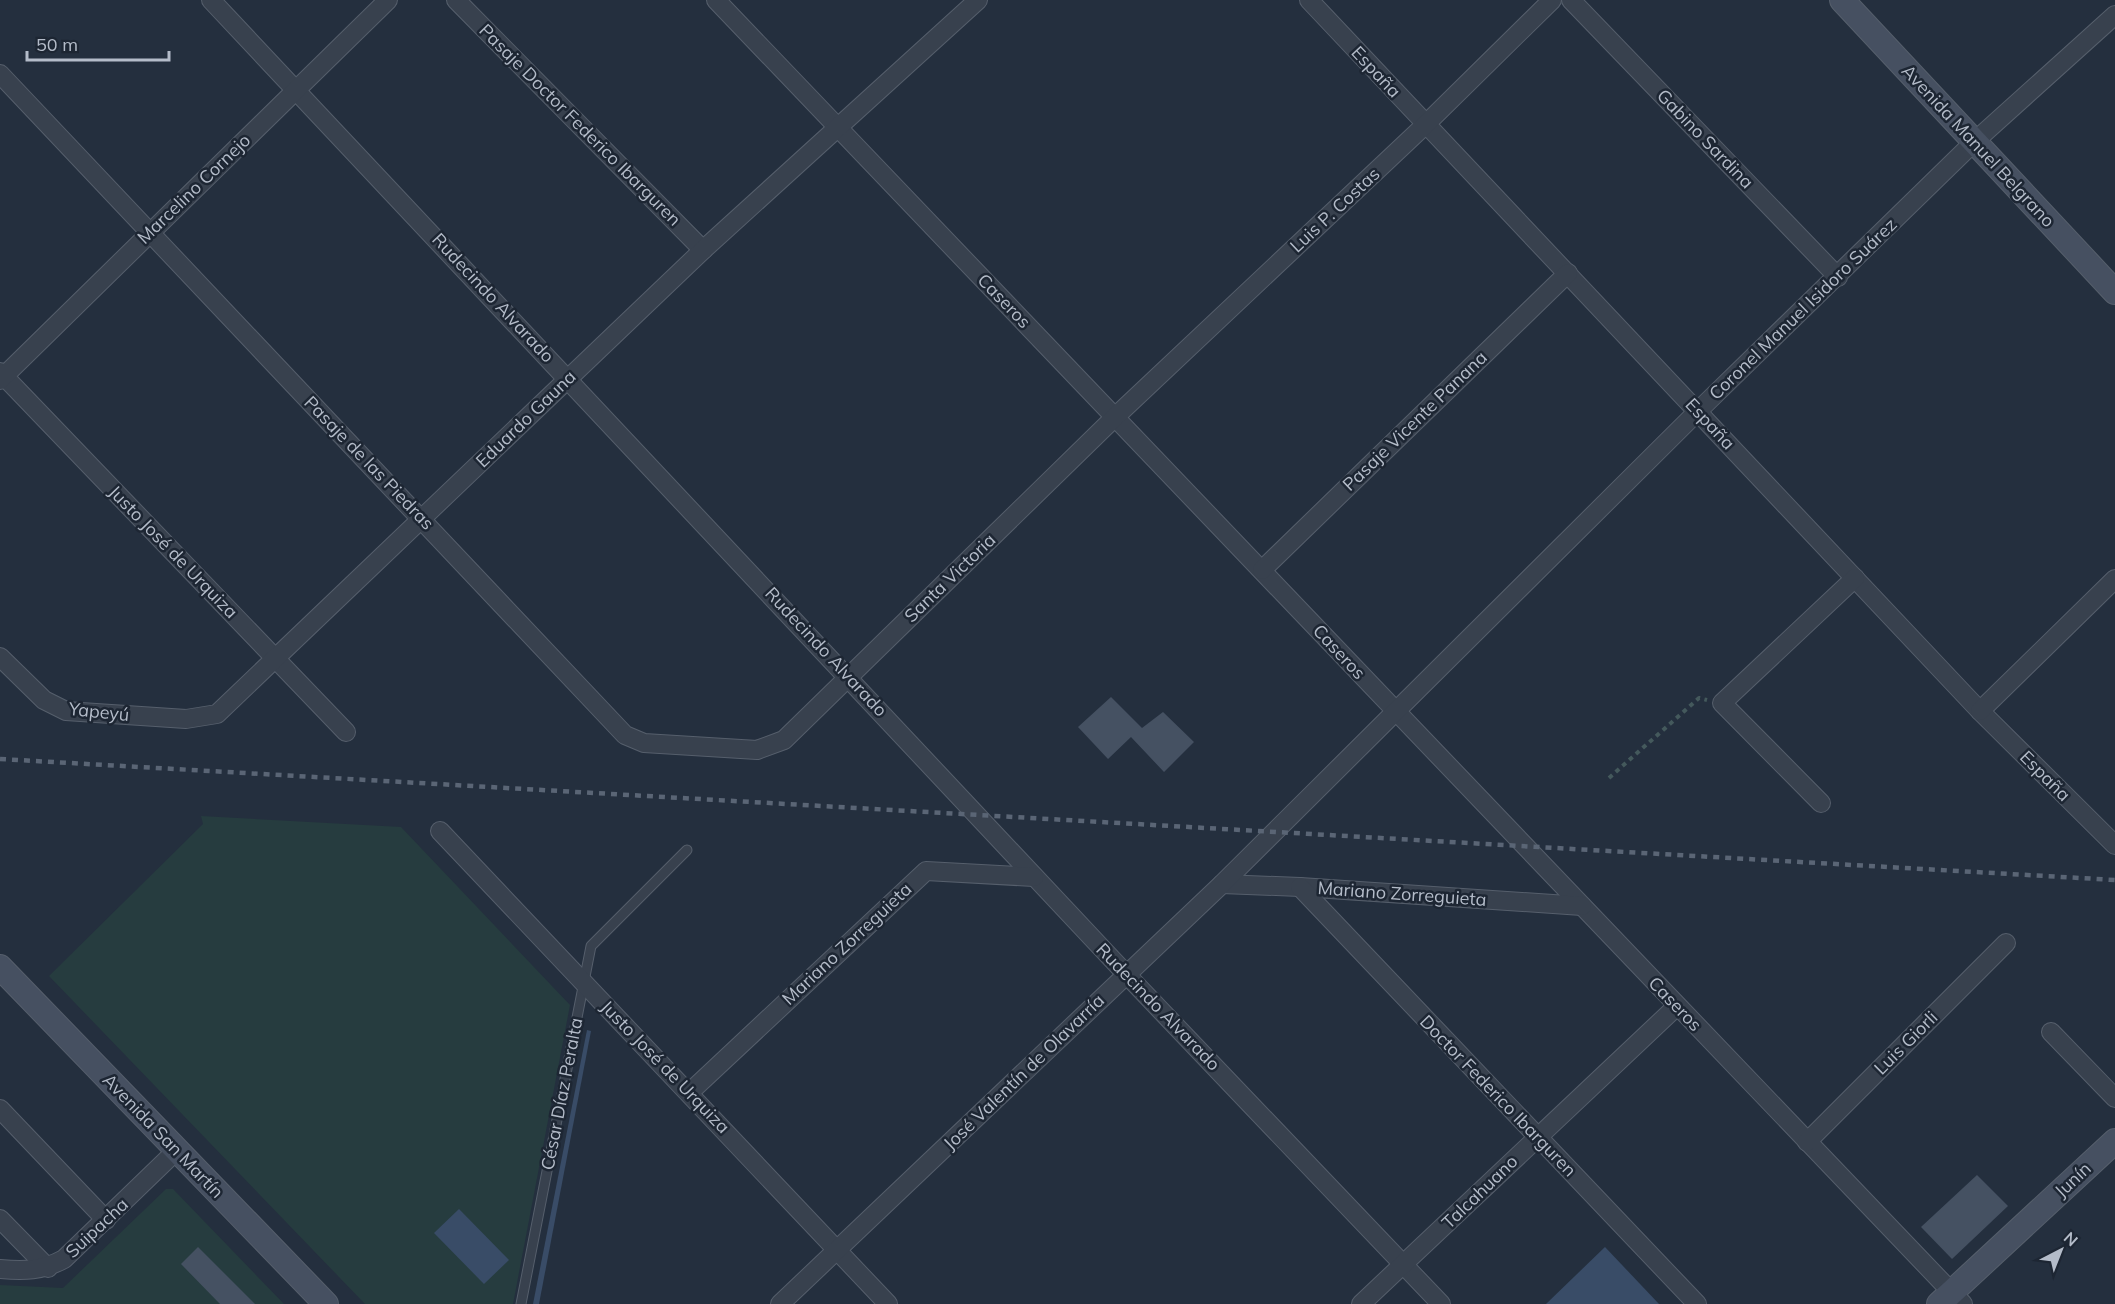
<svg xmlns="http://www.w3.org/2000/svg" width="2115" height="1304" font-family="Mulish,sans-serif">
  <style>
    .green { fill: #263c3f }
    .water { fill: #394c67 }
    .building { fill: #455162 }
    .lines { fill: none; stroke-linecap: round; stroke-linejoin: round }
    .lane-casing { stroke: #565f6c; stroke-width: 11 }
    .street-casing { stroke: #565f6c; stroke-width: 20 }
    .secondary-casing { stroke: #565f6c; stroke-width: 26 }
    .path { stroke: #44595c; stroke-width: 4; stroke-dasharray: 4.5 4.5; stroke-linecap: butt }
    .lane { stroke: #38414e; stroke-width: 9 }
    .street { stroke: #38414e; stroke-width: 18 }
    .secondary { stroke: #465061; stroke-width: 24 }
    .rail { stroke: #5a6575; stroke-width: 4.5; stroke-dasharray: 6 6; stroke-linecap: butt }
    .labels { text-anchor: middle; stroke-width: 5; stroke-linejoin: round; paint-order: stroke }
    .street-label { font-size: 18px; fill: #b4bcc9; stroke: #1d2633 }
  </style>
  <rect width="100%" height="100%" fill="#242f3e"/>
  <g class="green">
    <polygon points="201,816 401,827 570,1005 513,1304 365,1304 49,976 203,824"/>
    <polygon points="166,1189 173,1189 284,1304 0,1304 0,1285 63,1288"/>
  </g>
  <g class="water">
    <polygon points="587,1030 591,1031 539,1304 533,1304"/>
    <polygon points="459,1209 509,1260 484,1284 434,1233"/>
    <polygon points="1605,1247 1659,1304 1546,1304"/>
  </g>
  <g class="building">
    <polygon points="1111,697 1142,728 1163,712 1194,742 1164,772 1131,737 1108,759 1078,727"/>
    <polygon points="1977,1175 2008,1206 1952,1259 1921,1227"/>
    <polygon points="198,1247 255,1304 220,1304 181,1264"/>
  </g>
  <g class="lines">
    <g class="lane-casing">
      <polyline id="lane" points="521,1304 591,946 687,850"/>
    </g>
    <g class="street-casing">
      <g id="street">
        <polyline points="211,0 1126,974 1441,1304"/>
        <polyline points="456,0 703,250"/>
        <polyline points="716,0 1963,1304"/>
        <polyline points="1309,0 1980,711 2115,845"/>
        <polyline points="1571,0 1838,277"/>
        <polyline points="0,74 625,735 644,743 757,750 784,740 1115,417 1425,125 1552,0"/>
        <polyline points="0,372 346,732"/>
        <polyline points="0,380 388,0"/>
        <polyline points="1262,570 1568,273"/>
        <polyline points="0,657 44,700 66,711 186,719 217,714 703,250 978,0"/>
        <polyline points="1980,711 2115,579"/>
        <polyline points="1821,803 1722,703 1855,578"/>
        <polyline points="440,831 888,1304"/>
        <polyline points="1222,884 1300,887 1582,906"/>
        <polyline points="1300,887 1697,1304"/>
        <polyline points="2051,1032 2115,1098"/>
        <polyline points="690,1092 926,871 1034,877"/>
        <polyline points="0,1109 106,1220"/>
        <polyline points="1807,1142 2006,943"/>
        <polyline points="0,1219 48,1268"/>
        <path d="M0 1269C24 1271 42 1271 64 1259L177 1150"/>
        <polyline points="780,1304 1222,884 1698,411 1974,142 2115,15"/>
        <polyline points="1361,1304 1677,1006"/>
      </g>
    </g>
    <g class="secondary-casing">
      <g id="secondary">
        <polyline points="1842,0 2115,292"/>
        <polyline points="0,967 326,1304"/>
        <polyline points="1939,1304 2115,1141"/>
      </g>
    </g>
    <polyline class="path" points="1609,778 1699,698 1707,700"/>
    <use href="#lane" class="lane"/>
    <use href="#street" class="street"/>
    <use href="#secondary" class="secondary"/>
    <polyline class="rail" points="0,759 2115,880"/>
  </g>
  <g class="labels">
    <g class="street-label">
      <text transform="translate(1376 72) rotate(47)" y="6">España</text>
      <text transform="translate(580 125) rotate(45)" y="6">Pasaje Doctor Federico Ibarguren</text>
      <text transform="translate(1705 139) rotate(46)" y="6">Gabino Sardina</text>
      <text transform="translate(1978 146) rotate(47)" y="6">Avenida Manuel Belgrano</text>
      <text transform="translate(194 189) rotate(-44)" y="6">Marcelino Cornejo</text>
      <text transform="translate(1335 210) rotate(-43)" y="6">Luis P. Costas</text>
      <text transform="translate(493 298) rotate(47)" y="6">Rudecindo Alvarado</text>
      <text transform="translate(1004 301) rotate(46)" y="6">Caseros</text>
      <text transform="translate(1803 309) rotate(-44)" y="6">Coronel Manuel Isidoro Suárez</text>
      <text transform="translate(526 419) rotate(-44)" y="6">Eduardo Gauna</text>
      <text transform="translate(1415 421) rotate(-44)" y="6">Pasaje Vicente Panana</text>
      <text transform="translate(1710 424) rotate(47)" y="6">España</text>
      <text transform="translate(369 463) rotate(46)" y="6">Pasaje de las Piedras</text>
      <text transform="translate(173 552) rotate(46)" y="6">Justo José de Urquiza</text>
      <text transform="translate(950 578) rotate(-44)" y="6">Santa Victoria</text>
      <text transform="translate(826 652) rotate(47)" y="6">Rudecindo Alvarado</text>
      <text transform="translate(1339 652) rotate(47)" y="6">Caseros</text>
      <text transform="translate(99 712) rotate(6)" y="6">Yapeyú</text>
      <text transform="translate(2045 776) rotate(45)" y="6">España</text>
      <text transform="translate(1402 894) rotate(4)" y="6">Mariano Zorreguieta</text>
      <text transform="translate(847 944) rotate(-43)" y="6">Mariano Zorreguieta</text>
      <text transform="translate(1675 1004) rotate(46)" y="6">Caseros</text>
      <text transform="translate(1158 1007) rotate(46)" y="6">Rudecindo Alvarado</text>
      <text transform="translate(1906 1043) rotate(-45)" y="6">Luis Giorli</text>
      <text transform="translate(665 1067) rotate(46)" y="6">Justo José de Urquiza</text>
      <text transform="translate(1024 1072) rotate(-44)" y="6">José Valentín de Olavarría</text>
      <text transform="translate(562 1094) rotate(-79)" y="6">César Díaz Peralta</text>
      <text transform="translate(1498 1096) rotate(46)" y="6">Doctor Federico Ibarguren</text>
      <text transform="translate(163 1136) rotate(46)" y="6">Avenida San Martín</text>
      <text transform="translate(2073 1180) rotate(-43)" y="6">Junín</text>
      <text transform="translate(1480 1192) rotate(-44)" y="6">Talcahuano</text>
      <text transform="translate(97 1228) rotate(-43)" y="6">Suipacha</text>
    </g>
  </g>
  <g transform="translate(2061 1250) rotate(42)" stroke="#1d2633" stroke-width="4.5" paint-order="stroke">
  <path d="M0-4.5L10 22L0 15L-10 22Z" fill="#b4bcc9"/>
  <text y="-9" font-size="16" font-weight="bold" text-anchor="middle" fill="#b4bcc9">N</text>
  </g>
  <path d="M27 51v9h142v-9" fill="none" stroke="#b4bcc9" stroke-width="3"/>
  <text x="36" y="51" font-size="18" fill="#b4bcc9" stroke="#1d2633" stroke-width="4.5" paint-order="stroke">50 m</text>
</svg>
